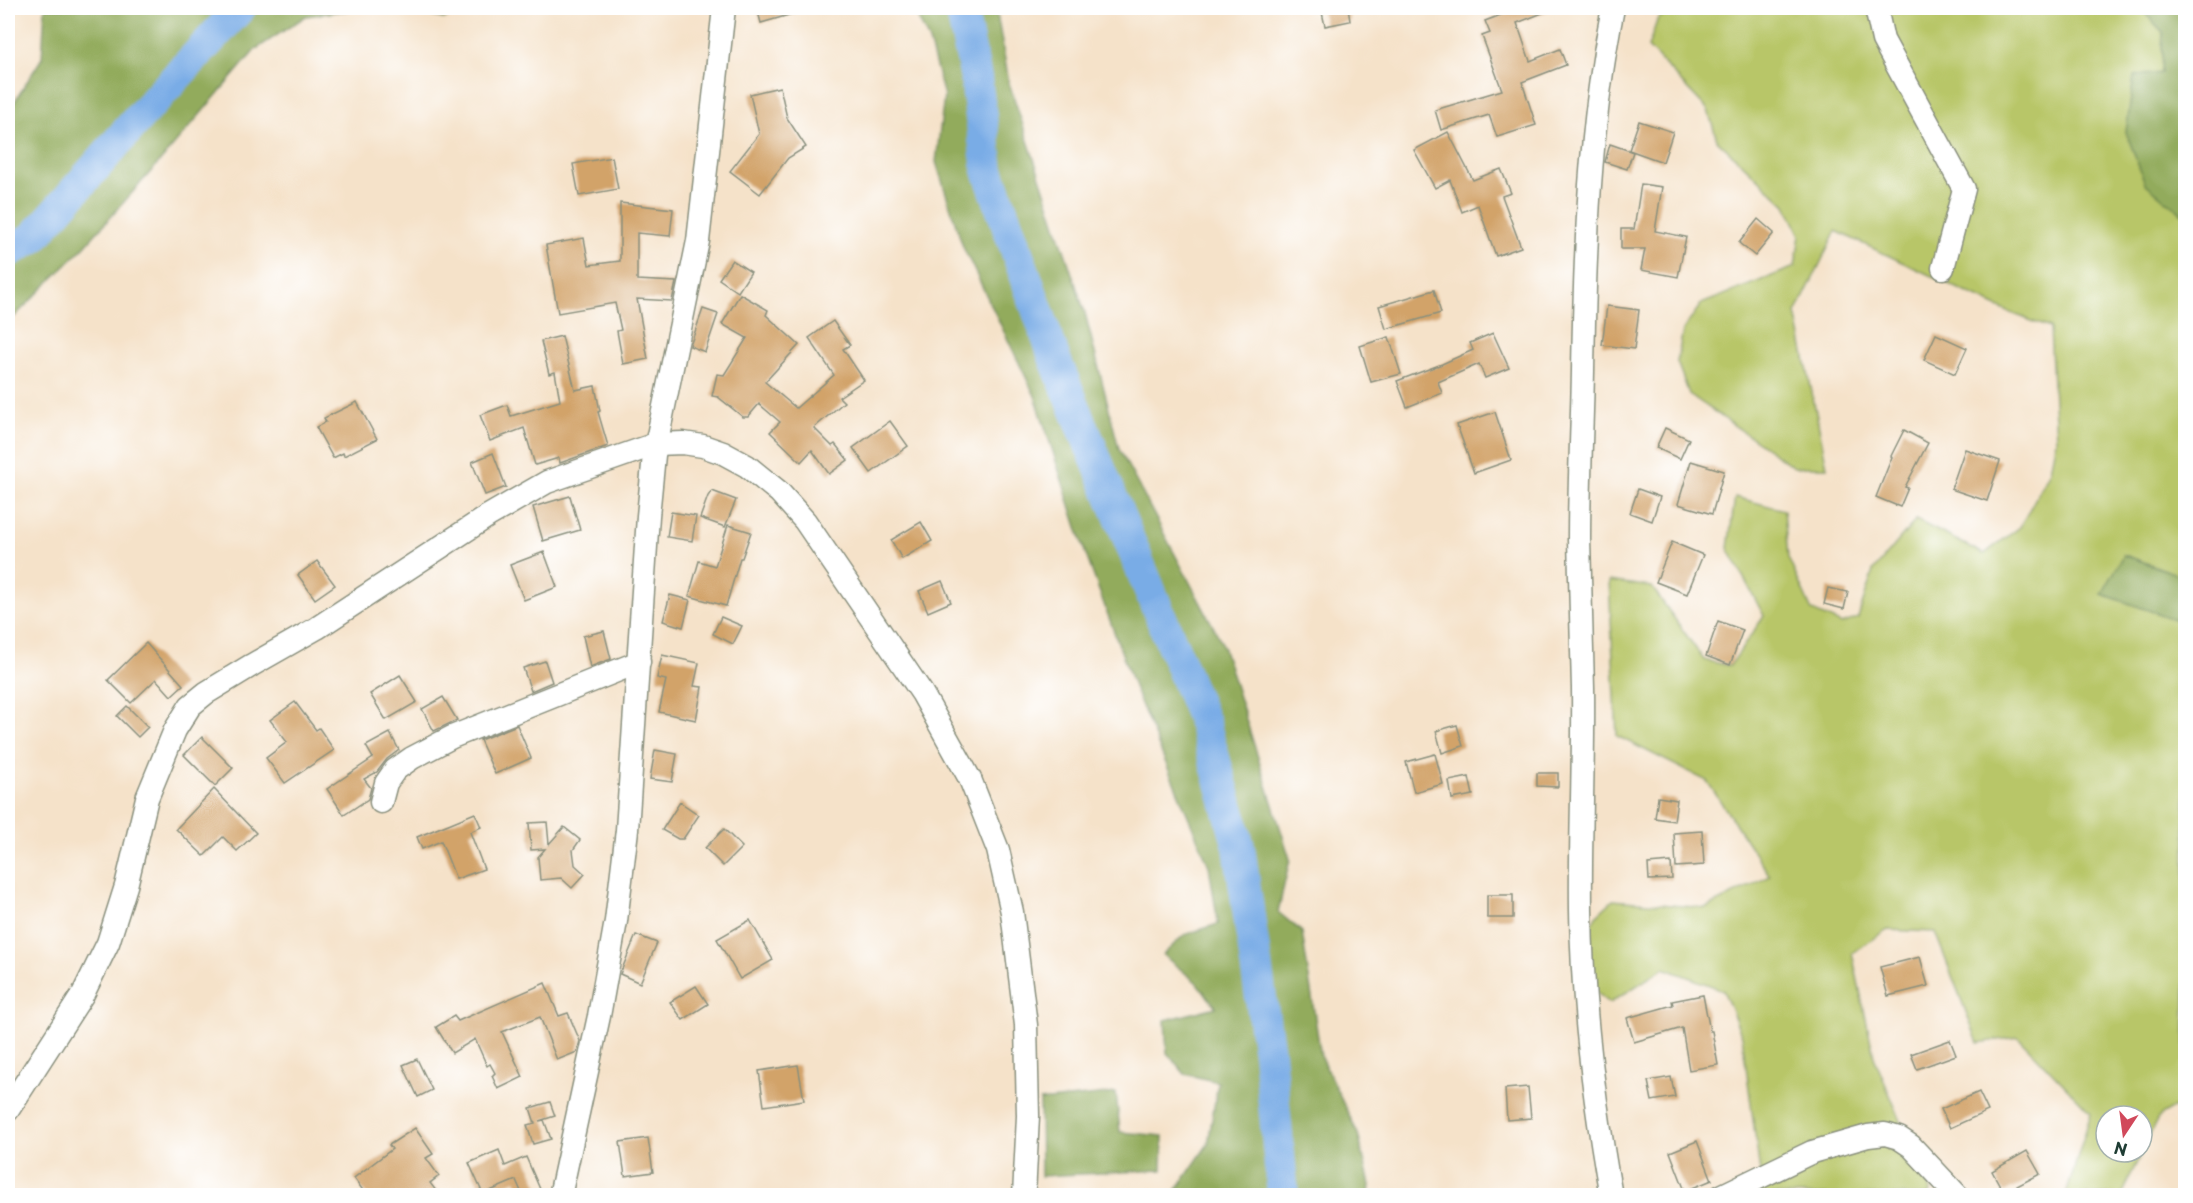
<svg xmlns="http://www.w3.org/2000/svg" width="2193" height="1203" font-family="'Playpen Sans',sans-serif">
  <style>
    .green { fill: #b8c668; stroke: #6c824e; stroke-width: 1.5 }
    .forest { fill: #92ab5c; stroke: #587448; stroke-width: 1.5 }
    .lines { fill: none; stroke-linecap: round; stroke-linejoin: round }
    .river { stroke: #79ace6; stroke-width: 32 }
    .building { fill: #d2a369 }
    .minor-casing { stroke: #8a907e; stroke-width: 25 }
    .minor { stroke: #fff; stroke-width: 22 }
  </style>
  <rect width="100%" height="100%" fill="#fff"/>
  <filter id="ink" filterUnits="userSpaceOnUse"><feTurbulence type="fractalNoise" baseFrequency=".0167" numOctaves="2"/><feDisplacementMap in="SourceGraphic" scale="12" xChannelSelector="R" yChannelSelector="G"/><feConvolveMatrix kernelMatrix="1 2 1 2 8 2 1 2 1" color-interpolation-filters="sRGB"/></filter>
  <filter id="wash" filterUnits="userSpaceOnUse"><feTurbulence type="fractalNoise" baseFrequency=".008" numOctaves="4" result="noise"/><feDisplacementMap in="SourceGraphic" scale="24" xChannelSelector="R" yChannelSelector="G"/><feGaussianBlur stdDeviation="1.35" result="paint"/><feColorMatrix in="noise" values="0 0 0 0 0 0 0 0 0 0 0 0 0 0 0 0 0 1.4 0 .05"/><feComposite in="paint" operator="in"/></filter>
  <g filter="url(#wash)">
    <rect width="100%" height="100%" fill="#f5e2c9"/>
    <polygon class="green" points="1678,8 2140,8 2163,32 2161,73 2145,182 2185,216 2185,577 2124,555 2178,620 2185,623 2185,1101 2159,1116 2142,1151 2142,1116 2106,1116 2106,1152 2142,1152 2121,1195 2066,1195 2091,1113 2018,1037 1978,1043 1935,932 1886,930 1852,953 1874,1057 1930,1190 1929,1195 1763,1195 1742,1036 1723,990 1664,968 1610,1003 1597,993 1589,978 1587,932 1596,916 1613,900 1706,908 1770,876 1707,781 1617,736 1609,581 1652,587 1704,660 1730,666 1764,616 1728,548 1735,497 1784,510 1788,558 1812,611 1842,624 1858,618 1873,571 1916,520 1984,554 2020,527 2050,471 2056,440 2050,328 2006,311 1836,231 1796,313 1827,467 1794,467 1689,394 1677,362 1683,330 1701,304 1795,267 1800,235 1786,205 1717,140 1708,110 1648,47 1658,18"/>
    <g class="forest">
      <polygon points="45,8 364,8 306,16 256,49 162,159 85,246 8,323 8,112 42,58"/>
      <polygon points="401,8 468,8 444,19"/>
      <polygon points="913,8 996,8 1009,83 1085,313 1119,449 1222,643 1290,859 1278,912 1302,932 1321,1057 1358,1134 1370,1185 1369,1195 1173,1195 1208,1144 1218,1082 1185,1074 1167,1053 1165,1020 1216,1007 1196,982 1163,955 1184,935 1218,924 1209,866 1136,692 1085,552 1035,396 963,247 936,162 944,96 929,41"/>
      <polygon points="2140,8 2185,8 2185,216 2145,183 2126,132 2134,76 2161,73 2163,32"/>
      <polygon points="2124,555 2185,577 2185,623 2102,594"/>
      <polygon points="1116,1093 1120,1132 1163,1136 1162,1170 1041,1176 1040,1101"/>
    </g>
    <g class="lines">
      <g class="river">
        <polyline points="961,8 976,78 988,170 1054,357 1204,722 1239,847 1269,1053 1283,1196"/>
        <polyline points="8,252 34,237 142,114 240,8"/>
      </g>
    </g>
    <g id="blocks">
      <g class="building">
        <polygon points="757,8 803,8 803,11 761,23"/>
        <polygon points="1321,8 1348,8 1350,21 1325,26"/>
        <polygon points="1504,8 1555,8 1517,23 1530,61 1560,49 1566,65 1522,82 1536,125 1497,137 1489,115 1441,130 1435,110 1502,90 1482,36 1490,33 1485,21 1506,13"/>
        <polygon points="780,87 787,118 806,147 788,158 760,194 730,171 759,134 750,94"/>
        <polygon points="1639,121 1673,132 1663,162 1629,150"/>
        <polygon points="1448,132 1473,180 1501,169 1511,193 1502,196 1521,247 1496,256 1478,205 1462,212 1450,180 1435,188 1414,150"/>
        <polygon points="1610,144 1633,152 1627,169 1605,162"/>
        <polygon points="612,157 618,189 579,196 573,164"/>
        <polygon points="1641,184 1662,187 1655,231 1686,237 1678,277 1641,270 1645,249 1621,249 1621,229 1634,229"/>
        <polygon points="620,203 673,209 670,236 637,233 637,280 676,282 672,301 637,299 648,359 623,364 617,331 621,330 615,303 558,313 546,245 584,238 589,265 620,261"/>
        <polygon points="1758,219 1774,233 1755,256 1739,243"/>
        <polygon points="732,260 751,272 738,292 719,279"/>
        <polygon points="1434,290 1441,313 1386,329 1379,306"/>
        <polygon points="740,294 768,310 766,315 799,345 765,382 796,408 834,375 809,338 833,321 850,345 843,349 864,380 839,397 844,402 814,428 832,446 835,444 848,460 829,474 812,450 801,462 770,432 780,422 759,404 748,417 743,417 718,397 712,396 717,374 724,375 747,338 722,324"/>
        <polygon points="1607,306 1639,310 1634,349 1602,345"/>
        <polygon points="703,309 718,314 705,352 690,346"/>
        <polygon points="1493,333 1509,368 1485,378 1479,364 1438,382 1442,393 1407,407 1397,381 1442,364 1473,350 1470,343"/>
        <polygon points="1936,334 1967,348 1955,374 1924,360"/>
        <polygon points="562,336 575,390 595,386 600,411 598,412 608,446 560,463 559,458 535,465 524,428 490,441 480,415 507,405 511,416 560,401 555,372 549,374 541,341"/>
        <polygon points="1389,337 1401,374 1371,382 1360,346"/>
        <polygon points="357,402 377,439 344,456 343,453 333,458 316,427 326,422 324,418"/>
        <polygon points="1495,412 1511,460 1474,473 1457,425"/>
        <polygon points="890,421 908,446 871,473 853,448"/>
        <polygon points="1665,428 1689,439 1680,459 1656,448"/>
        <polygon points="1904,430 1928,443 1905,487 1908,488 1900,507 1876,497 1892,457 1891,456"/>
        <polygon points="1965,449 2000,461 1987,501 1951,489"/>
        <polygon points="493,453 506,487 485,495 472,462"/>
        <polygon points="1691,461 1724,471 1712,514 1678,504"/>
        <polygon points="1638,489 1660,497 1652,521 1630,513"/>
        <polygon points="712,491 736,500 725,527 700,518 708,496"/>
        <polygon points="570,496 580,530 543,541 533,507"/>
        <polygon points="671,512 696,516 692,541 667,537"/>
        <polygon points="921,522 932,541 902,559 891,540"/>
        <polygon points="728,525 751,532 742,558 740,558 726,606 689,596 699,561 715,566"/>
        <polygon points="1672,542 1703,555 1687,594 1656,582"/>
        <polygon points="544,552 557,587 524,600 510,565"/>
        <polygon points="317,561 335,585 315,599 298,575"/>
        <polygon points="942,581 951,602 928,612 919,591"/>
        <polygon points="1828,588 1848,592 1844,609 1824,604"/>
        <polygon points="670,595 690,600 683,627 663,621"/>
        <polygon points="721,617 742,626 733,644 713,634"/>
        <polygon points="1718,621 1743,630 1730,665 1706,656"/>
        <polygon points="604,631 611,659 590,667 583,636"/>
        <polygon points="146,643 183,685 171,696 156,679 131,703 108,680"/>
        <polygon points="662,655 699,663 694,686 702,687 696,720 659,712 666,680 657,678"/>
        <polygon points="545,661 552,682 531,691 523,668"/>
        <polygon points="400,675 417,702 386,720 370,694"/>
        <polygon points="443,697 457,720 434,731 422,709"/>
        <polygon points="295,702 316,730 319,728 334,750 285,783 266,758 287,742 270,720"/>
        <polygon points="127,706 148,727 138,737 117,716"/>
        <polygon points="517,725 531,758 495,774 480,740"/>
        <polygon points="1457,725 1463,746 1442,753 1436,731"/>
        <polygon points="390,733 399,750 387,759 377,772 364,779 371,788 368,799 344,815 327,789 373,758 366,746"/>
        <polygon points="202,737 233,768 215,786 184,755"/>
        <polygon points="655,750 677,754 672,782 650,779"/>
        <polygon points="1435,754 1443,784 1414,792 1406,762"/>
        <polygon points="1537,773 1558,773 1558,787 1537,786"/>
        <polygon points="1469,777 1473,795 1452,799 1449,781"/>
        <polygon points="214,789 256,833 237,851 223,837 204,856 176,829"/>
        <polygon points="1658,797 1677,800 1674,821 1655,818"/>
        <polygon points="680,802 699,815 683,839 678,839 662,830"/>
        <polygon points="475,813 481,827 470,832 484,869 456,879 441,841 422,849 417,837"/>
        <polygon points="547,822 549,844 564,827 580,840 573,850 575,865 585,874 572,888 561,878 540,880 538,857 545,849 531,850 529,823"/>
        <polygon points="724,829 742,847 723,866 705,848"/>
        <polygon points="1702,831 1704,865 1676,867 1674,833"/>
        <polygon points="1671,862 1672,879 1649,880 1648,864"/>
        <rect x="1487" y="895" width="26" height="23"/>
        <polygon points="750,920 773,960 740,979 717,939"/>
        <polygon points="636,935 657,943 640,983 620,974"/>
        <polygon points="1920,957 1928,986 1888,996 1880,967"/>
        <polygon points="545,983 559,1016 568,1013 580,1041 577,1052 557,1060 540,1017 502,1032 523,1077 498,1089 492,1076 495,1073 490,1064 487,1066 475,1039 452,1053 436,1027 454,1016 458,1021"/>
        <polygon points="696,986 708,1004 683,1020 670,1002"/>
        <polygon points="1703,995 1710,1031 1712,1031 1718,1065 1689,1070 1682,1028 1634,1042 1627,1018 1673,1005 1672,1001"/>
        <polygon points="1950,1040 1956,1055 1917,1069 1911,1054"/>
        <polygon points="417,1059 432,1090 418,1097 403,1065"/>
        <polygon points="798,1065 804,1100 764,1106 759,1071"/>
        <polygon points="1671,1077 1675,1097 1652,1101 1648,1081"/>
        <polygon points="1528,1087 1531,1118 1507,1120 1505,1089"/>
        <polygon points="1979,1092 1988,1111 1950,1128 1941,1109"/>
        <polygon points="550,1102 555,1116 539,1121 544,1120 551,1139 533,1144 527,1125 535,1123 530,1108"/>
        <polygon points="415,1128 433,1154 426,1158 439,1176 430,1183 440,1196 367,1196 354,1178 392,1149 389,1145"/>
        <polygon points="648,1138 653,1172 625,1176 620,1142"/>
        <polygon points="1697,1141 1712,1180 1685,1191 1670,1152"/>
        <polygon points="499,1150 505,1166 526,1157 543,1196 523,1196 516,1180 483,1194 469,1163"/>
        <polygon points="2027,1151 2040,1174 2004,1193 1992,1171"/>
      </g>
    </g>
  </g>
  <g filter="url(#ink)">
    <use href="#blocks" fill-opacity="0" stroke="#8a907e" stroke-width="1.5"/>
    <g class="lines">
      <g class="minor-casing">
        <g id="minor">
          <polyline points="1876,8 1883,40 1964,189 1943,268"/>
          <polyline points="381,802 386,783 395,770 412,758 452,737 639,662"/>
          <polyline points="8,1110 83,994 108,943 126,886 147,798 175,730 190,706 206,693 252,665 317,628 488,516 547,482 656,444 683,443 703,446 723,453 747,466 779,492 805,521 922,693 970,779 998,850 1012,912 1026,1025 1028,1116 1024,1196"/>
          <polyline points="560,1196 599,1016 616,921 627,830 648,516 654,455 698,241 724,8"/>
          <path d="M1611 1196C1594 1102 1582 1005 1581 910 1580 836 1584 762 1583 688 1582 638 1580 589 1579 539 1579 483 1582 427 1583 371 1585 249 1589 127 1613 8"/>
          <polyline points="1721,1196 1812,1152 1868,1136 1885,1134 1899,1138 1911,1146 1958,1196"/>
        </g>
      </g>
      <use href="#minor" class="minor"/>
    </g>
  </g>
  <rect width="2193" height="1203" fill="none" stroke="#fff" stroke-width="30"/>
  <g transform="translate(2124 1134) rotate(193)"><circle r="28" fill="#ffffff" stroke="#a5b1ae" stroke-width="1.5"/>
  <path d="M0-4.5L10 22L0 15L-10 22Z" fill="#d1495b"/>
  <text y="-9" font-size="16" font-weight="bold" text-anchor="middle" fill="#1f3d34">N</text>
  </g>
</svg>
